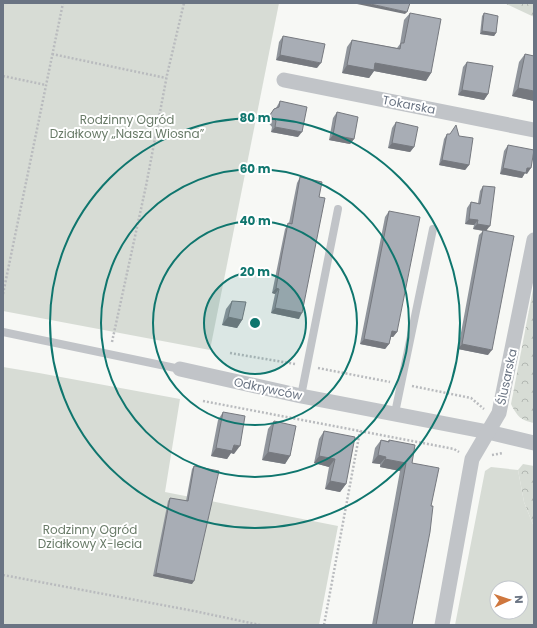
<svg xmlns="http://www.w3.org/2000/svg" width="537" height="628" font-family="Poppins,sans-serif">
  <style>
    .park { fill: url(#park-crowns) }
    .garden { fill: #d7dcd5; fill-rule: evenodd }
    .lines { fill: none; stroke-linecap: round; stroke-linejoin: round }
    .path { stroke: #b9bbbe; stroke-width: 2.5; stroke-dasharray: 2 2; stroke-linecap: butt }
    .lane { stroke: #c1c4c8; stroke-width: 8 }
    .street { stroke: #c1c4c8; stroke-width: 15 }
    .wall { fill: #90959c }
    .shaded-wall { fill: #76797f }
    .building { fill: #a8adb5; stroke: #76797f }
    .ring { fill: none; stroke: #0f766e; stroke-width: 2 }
    .labels { text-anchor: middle; stroke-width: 4; stroke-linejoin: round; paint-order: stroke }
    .street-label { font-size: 12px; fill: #6a7483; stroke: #fff }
    .park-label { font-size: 12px; fill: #697b68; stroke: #fff }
    .centre { fill: #0f766e; stroke: #fff; stroke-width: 2 }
    .ring-label { font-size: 12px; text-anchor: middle; font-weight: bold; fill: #0f766e; stroke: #fff; stroke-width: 4; stroke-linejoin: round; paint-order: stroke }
  </style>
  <defs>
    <pattern id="park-crowns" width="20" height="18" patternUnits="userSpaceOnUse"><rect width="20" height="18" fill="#d7dcd5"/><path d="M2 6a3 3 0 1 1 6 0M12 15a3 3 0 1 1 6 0" fill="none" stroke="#b2b7b2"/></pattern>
  </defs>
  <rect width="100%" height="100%" fill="#f7f8f5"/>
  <g class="park">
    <polygon points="504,3 534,3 534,17"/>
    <path d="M534 284V423C520 420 517 416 511 404Z"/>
    <polygon points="523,464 534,466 534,527 524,502 518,470"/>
  </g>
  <g class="garden">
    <polygon points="3,3 279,3 210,350 3,311"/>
    <polygon points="3,367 39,373 180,399 165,492 338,526 319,625 3,625"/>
    <path d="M491 467 518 470 524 502 534 527V625H455L485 471ZM497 588H521V612H497Z"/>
  </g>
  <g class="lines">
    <g class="path">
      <polyline points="52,54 166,78"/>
      <polyline points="3,76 46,85"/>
      <polyline points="3,294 63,3"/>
      <polyline points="112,342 146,186 167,75 184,3"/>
      <polyline points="230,353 295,364"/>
      <polyline points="318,368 390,382"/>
      <polyline points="412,386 471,398 484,409"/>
      <polyline points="203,401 454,449 459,452"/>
      <polyline points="492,455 503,453"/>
      <polyline points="3,575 194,611 260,625"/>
      <polyline points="324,625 360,431"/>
    </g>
    <g class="lane">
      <polyline points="3,332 180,369"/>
      <polyline points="301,396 338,209"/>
      <polyline points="395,413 433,229"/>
    </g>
    <g class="street">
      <polyline points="284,80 534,130"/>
      <polyline points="180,369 301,396 488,432 534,443"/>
      <polyline points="442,625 472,459 499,413 534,240"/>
    </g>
  </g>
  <g class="wall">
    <polygon points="410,13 431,73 426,81 374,71 369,78 342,73 347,47 352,40 397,48 400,44 404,20"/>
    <polygon points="484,13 496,33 494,36 480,34 482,16"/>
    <polygon points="283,36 317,68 276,60 279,42"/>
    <polygon points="525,54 534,101 512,96 519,62"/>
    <polygon points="467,62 488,94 484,100 458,95 463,67"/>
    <polygon points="280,101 298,137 271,132 272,127 266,120 274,109 276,108"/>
    <polygon points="337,112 354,139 350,144 329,140 333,118"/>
    <polygon points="396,122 414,147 410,152 388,148 392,128"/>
    <polygon points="447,134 450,134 469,165 465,170 439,165 444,139"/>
    <polygon points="508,145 527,174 525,173 522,178 500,174 504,151"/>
    <polygon points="300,177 299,319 271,313 275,294 272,293 285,229 289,223 297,183"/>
    <polygon points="483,186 487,230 488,355 458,349 479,235 483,231 473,229 474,225 465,224 467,208 471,202 478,203 480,191"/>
    <polygon points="389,211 397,332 393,337 391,337 389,344 385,349 360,344 385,217"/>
    <polygon points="232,301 242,320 237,328 222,325 226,309"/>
    <polygon points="223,412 234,454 231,453 227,459 211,456 218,420"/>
    <polygon points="274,421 290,456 285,464 262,460 268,429"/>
    <polygon points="324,431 346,484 340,492 325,489 329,467 314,463 319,439"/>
    <polygon points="381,440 388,441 389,440 412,463 431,506 412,625 372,625 400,471 380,467 380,464 372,463 375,448"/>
    <polygon points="194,466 192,584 153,576 168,501 170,498 186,501 192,469"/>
  </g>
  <g class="shaded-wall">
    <polygon points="358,3 366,3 407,12 405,14 357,4"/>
    <polygon points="482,31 496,33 494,36 480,34"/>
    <polygon points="280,55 321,63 317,68 276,60"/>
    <polygon points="375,63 431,73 426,81 374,71 369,78 342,73 347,65"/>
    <polygon points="518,88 534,91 534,101 512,96"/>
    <polygon points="462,90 488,94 484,100 458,95"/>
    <polygon points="275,127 302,132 298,137 271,132"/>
    <polygon points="333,135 354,139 350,144 329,140"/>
    <polygon points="392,143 414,147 410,152 388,148"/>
    <polygon points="442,160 469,165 465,170 439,165"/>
    <polygon points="503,168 531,168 527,174 525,173 522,178 500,174"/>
    <polygon points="469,219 478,220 474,225 465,224"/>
    <polygon points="477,224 490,226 486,231 473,229"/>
    <polygon points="276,288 279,289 275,294 272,293"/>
    <polygon points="275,308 302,313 299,319 271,313"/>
    <polygon points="228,317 242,320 237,328 222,325"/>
    <polygon points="392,331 397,332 393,337 388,336"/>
    <polygon points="364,339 389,344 385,349 360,344"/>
    <polygon points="462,344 492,350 488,355 458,349"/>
    <polygon points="234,445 240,446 234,454 231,453 227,459 211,456 216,448"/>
    <polygon points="268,452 290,456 285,464 262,460"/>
    <polygon points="378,455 386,457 380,464 372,463"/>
    <polygon points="319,456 335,459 329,467 314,463"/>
    <polygon points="385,459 406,463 400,471 380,467"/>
    <polygon points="330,481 346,484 340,492 325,489"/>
    <polygon points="156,573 194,581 192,584 153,576"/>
  </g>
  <g class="building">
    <polygon points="366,3 410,3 407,12"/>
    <polygon points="410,13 441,19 431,73 375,63 374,70 347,65 352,40 400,49 401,43 404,43"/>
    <polygon points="484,13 498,16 496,33 482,31"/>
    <polygon points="283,36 325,44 321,63 280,55"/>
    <polygon points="525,54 534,56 534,91 518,88"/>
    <polygon points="467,62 493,66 488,94 462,90"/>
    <polygon points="280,101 307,107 302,132 275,127 276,121 270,115 274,109 279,107"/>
    <polygon points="337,112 358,117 354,139 333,135"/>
    <polygon points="396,122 418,127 414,147 392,143"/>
    <polygon points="456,125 459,136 473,138 469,165 442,160 447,134 450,134"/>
    <polygon points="508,145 534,150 531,168 527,168 526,173 503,168"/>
    <polygon points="300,177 322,182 319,197 325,198 302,313 275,308 279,289 276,288 282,254 288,223 292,224"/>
    <polygon points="483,186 495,187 490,226 477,224 478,220 469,219 471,202 480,204"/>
    <polygon points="389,211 420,217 397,332 392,331 389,344 364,339"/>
    <polygon points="483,230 514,236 492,350 462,344"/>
    <polygon points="232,301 246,302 242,320 228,317"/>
    <polygon points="223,412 245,416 240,446 234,445 232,451 216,448"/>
    <polygon points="274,421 296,426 290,456 268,452"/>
    <polygon points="324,431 355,437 346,484 330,481 335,459 319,456"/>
    <polygon points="381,440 389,442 389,440 415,445 412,463 439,468 431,506 433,506 430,532 412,625 376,625 406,463 385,459 386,457 378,455"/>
    <polygon points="194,466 219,471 194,581 156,573 170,498 188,501"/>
  </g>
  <circle cx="255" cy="323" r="51" fill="#0f766e" fill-opacity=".12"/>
  <g class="ring">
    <circle cx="255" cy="323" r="51"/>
    <circle cx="255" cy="323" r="102"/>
    <circle cx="255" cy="323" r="154"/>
    <circle cx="255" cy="323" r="205"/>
  </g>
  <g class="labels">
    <g class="street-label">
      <text transform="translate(409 105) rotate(11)" y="4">Tokarska</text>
      <text transform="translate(507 377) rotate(-78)" y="4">Ślusarska</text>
      <text transform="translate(268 389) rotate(12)" y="4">Odkrywców</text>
    </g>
    <g class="park-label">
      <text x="127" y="124">Rodzinny Ogród<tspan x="127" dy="14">Działkowy „Nasza Wiosna”</tspan></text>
      <text x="90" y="534">Rodzinny Ogród<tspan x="90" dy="14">Działkowy X-lecia</tspan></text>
    </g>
  </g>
  <circle cx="255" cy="323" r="6" class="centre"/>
  <g class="ring-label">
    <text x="255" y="122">80 m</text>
    <text x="255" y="173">60 m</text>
    <text x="255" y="225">40 m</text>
    <text x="255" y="276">20 m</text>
  </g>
  <rect width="537" height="628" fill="none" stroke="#6a7483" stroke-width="8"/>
  <g transform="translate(509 600) rotate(87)"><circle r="19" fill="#ffffff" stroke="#c3c7cd"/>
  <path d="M0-3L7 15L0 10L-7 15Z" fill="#cf773e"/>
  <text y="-6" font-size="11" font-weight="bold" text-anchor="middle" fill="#6a7483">N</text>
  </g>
</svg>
